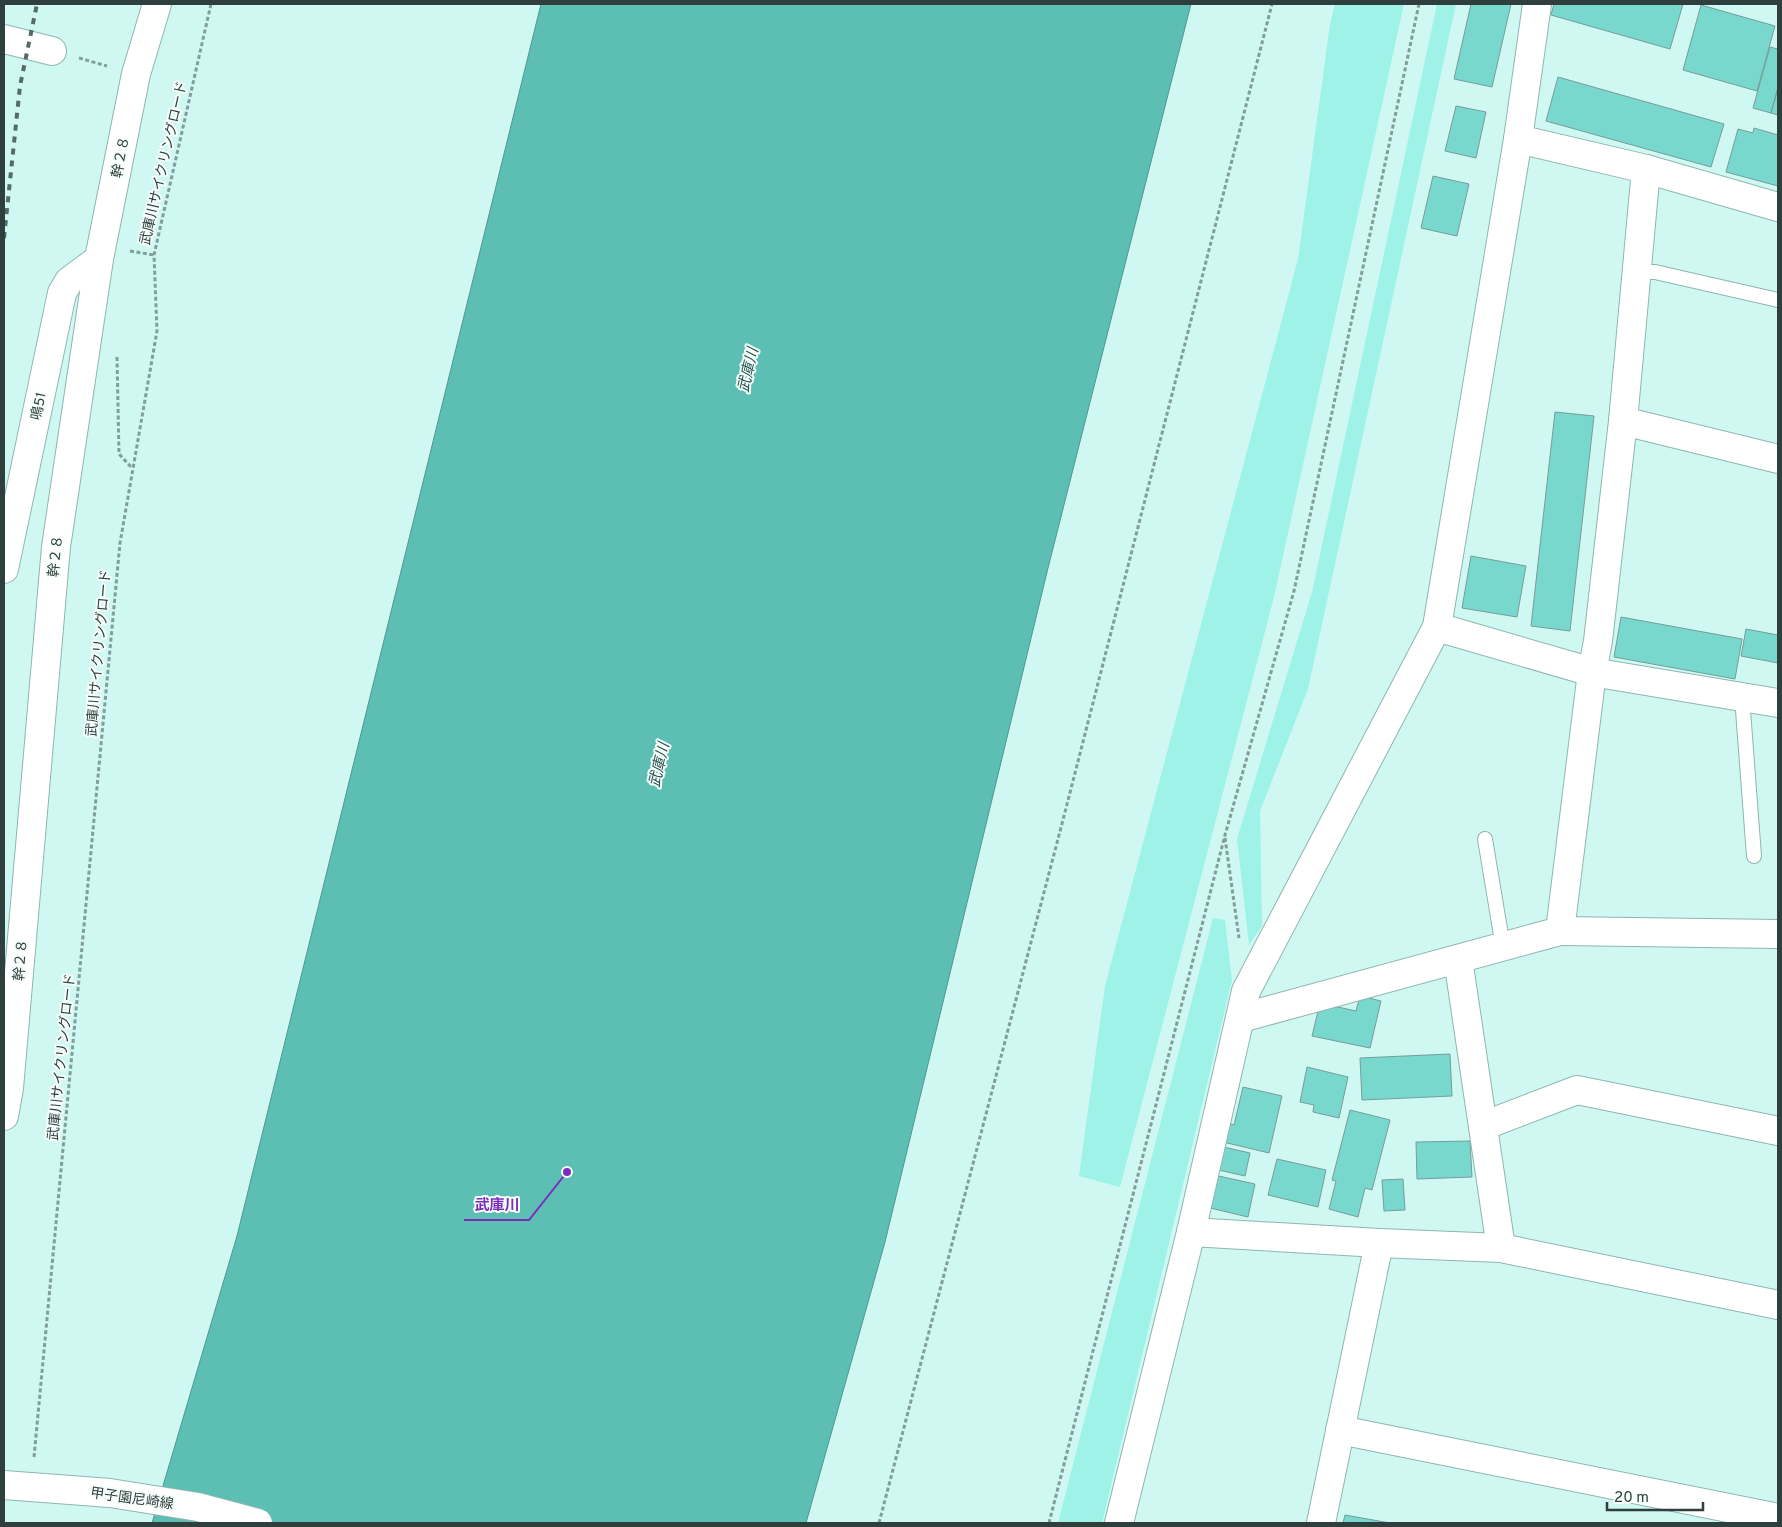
<svg xmlns="http://www.w3.org/2000/svg" width="1782" height="1527" font-family="Overpass,'Noto Sans JP',sans-serif">
  <style>
    .green { fill: #9ff2e8 }
    .water { fill: #5dbeb4; stroke: #4f9890 }
    .building { fill: #78d8ce; stroke: #769d98 }
    .lines { fill: none; stroke-linecap: round; stroke-linejoin: round }
    .lane-casing { stroke: #8eb6b0; stroke-width: 16 }
    .street-casing { stroke: #8eb6b0; stroke-width: 30 }
    .secondary-casing { stroke: #8eb6b0; stroke-width: 30 }
    .path { stroke: #819e9a; stroke-width: 3; stroke-dasharray: 4 2.5; stroke-linecap: butt }
    .lane { stroke: #fff; stroke-width: 14 }
    .street { stroke: #fff; stroke-width: 28 }
    .secondary { stroke: #fff; stroke-width: 28 }
    .rail { stroke: #546b68; stroke-width: 4; stroke-dasharray: 6 6; stroke-linecap: butt }
    .secondary-bridge-casing { stroke: #8eb6b0; stroke-width: 30; stroke-linecap: butt }
    .secondary-bridge { stroke: #fff; stroke-width: 28 }
    .labels { text-anchor: middle; stroke-width: 4; stroke-linejoin: round; paint-order: stroke }
    .street-label { font-size: 14px; fill: #2e3f3d; stroke: #f6fefc }
    .water-label { font-size: 15px; font-style: italic; fill: #25514c; stroke: #f6fefc }
    .leader { fill: none; stroke: #7b2cbf; stroke-width: 2 }
    .callout-dot { fill: #7b2cbf; stroke: #f6fefc; stroke-width: 2 }
    .callout-label { font-size: 15px; text-anchor: middle; font-weight: bold; fill: #7b2cbf; stroke: #f6fefc; stroke-width: 4; stroke-linejoin: round; paint-order: stroke }
  </style>
  <rect width="100%" height="100%" fill="#cff8f3"/>
  <g class="green">
    <polygon points="1335,4 1404,4 1274,597 1120,1187 1079,1176 1105,986 1298,259 1330,24"/>
    <polygon points="1437,4 1456,4 1308,689 1260,811 1262,926 1249,945 1237,839 1312,592"/>
    <polygon points="1213,918 1225,920 1232,980 1102,1523 1058,1523"/>
  </g>
  <polygon class="water" points="541,4 1191,4 1048,568 885,1242 806,1523 152,1523 237,1236"/>
  <g class="building">
    <polygon points="1471,4 1511,4 1492,87 1454,79"/>
    <polygon points="1554,4 1683,4 1670,49 1551,15"/>
    <polygon points="1701,5 1775,26 1757,91 1683,70"/>
    <polygon points="1770,47 1778,49 1778,87 1771,113 1753,108"/>
    <polygon points="1558,77 1724,124 1711,167 1546,121"/>
    <polygon points="1778,89 1778,115 1771,113"/>
    <polygon points="1456,106 1486,112 1476,158 1445,151"/>
    <polygon points="1754,128 1778,135 1778,186 1726,172 1738,129 1753,133"/>
    <polygon points="1433,176 1469,184 1457,236 1421,228"/>
    <polygon points="1555,412 1594,416 1570,631 1531,626"/>
    <polygon points="1471,556 1526,566 1517,617 1462,608"/>
    <polygon points="1621,617 1742,639 1735,679 1614,657"/>
    <polygon points="1746,629 1778,635 1778,663 1741,656"/>
    <polygon points="1360,996 1381,1001 1370,1048 1312,1036 1320,1003 1356,1011"/>
    <polygon points="1450,1054 1452,1096 1362,1100 1360,1058"/>
    <polygon points="1307,1067 1348,1077 1339,1118 1313,1112 1314,1105 1300,1102"/>
    <polygon points="1243,1087 1282,1096 1269,1153 1219,1141 1224,1122 1234,1125"/>
    <polygon points="1350,1110 1390,1120 1372,1190 1365,1188 1358,1217 1329,1209 1336,1181 1332,1180"/>
    <polygon points="1470,1141 1472,1177 1417,1179 1416,1142"/>
    <polygon points="1219,1146 1250,1153 1245,1176 1214,1169"/>
    <polygon points="1277,1159 1326,1170 1318,1207 1268,1195"/>
    <polygon points="1214,1175 1255,1184 1248,1217 1206,1207"/>
    <polygon points="1403,1179 1405,1210 1384,1211 1382,1180"/>
    <polygon points="1345,1515 1390,1523 1343,1523"/>
  </g>
  <g class="lines">
    <g class="lane-casing">
      <g id="lane">
        <polyline points="1637,272 1655,272 1778,300"/>
        <polyline points="1742,697 1754,856"/>
        <polyline points="1485,839 1503,947"/>
      </g>
    </g>
    <g class="street-casing">
      <g id="street">
        <polyline points="4,39 52,51"/>
        <polyline points="1518,139 1646,169 1778,207"/>
        <polyline points="1623,421 1778,459"/>
        <polyline points="4,569 62,293 69,281 99,259"/>
        <polyline points="1437,627 1592,672 1778,703"/>
        <polyline points="1560,931 1778,934"/>
        <polyline points="1458,959 1501,1248"/>
        <polyline points="1241,1018 1560,931 1592,672 1598,641 1623,421 1646,169"/>
        <polyline points="1483,1126 1577,1090 1778,1131"/>
        <polyline points="1191,1232 1379,1243 1501,1248 1778,1305"/>
        <polyline points="1340,1430 1778,1518"/>
        <polyline points="1119,1523 1191,1232 1246,991 1437,627 1518,139 1537,4"/>
        <polyline points="1321,1523 1379,1243"/>
      </g>
    </g>
    <g class="secondary-casing">
      <polyline id="secondary" points="4,1116 9,1088 56,547 99,259 136,74 157,4"/>
    </g>
    <g class="path">
      <polyline points="79,58 107,66"/>
      <polyline points="130,251 154,255"/>
      <polyline points="117,357 119,454 132,468"/>
      <polyline points="1225,838 1239,938"/>
      <polyline points="34,1457 120,543 157,331 154,255 211,4"/>
      <polyline points="879,1523 1064,816 1272,4"/>
      <polyline points="1049,1523 1225,835 1294,591 1419,4"/>
    </g>
    <use href="#lane" class="lane"/>
    <use href="#street" class="street"/>
    <use href="#secondary" class="secondary"/>
    <polyline class="rail" points="4,238 20,86 37,4"/>
    <g class="secondary-bridge-casing">
      <polyline id="secondary-bridge" points="4,1485 110,1493 198,1507 258,1523"/>
    </g>
    <use href="#secondary-bridge" class="secondary-bridge"/>
  </g>
  <g class="labels">
    <g class="street-label">
      <text transform="translate(120 157) rotate(-79)" y="5">幹２８</text>
      <text transform="translate(163 163) rotate(-77)" y="5">武庫川サイクリングロード</text>
      <text transform="translate(38 406) rotate(-78)" y="5">鳴51</text>
      <text transform="translate(55 556) rotate(-84)" y="5">幹２８</text>
      <text transform="translate(98 653) rotate(-85)" y="5">武庫川サイクリングロード</text>
      <text transform="translate(20 960) rotate(-85)" y="5">幹２８</text>
      <text transform="translate(61 1057) rotate(-84)" y="5">武庫川サイクリングロード</text>
      <text transform="translate(132 1498) rotate(8)" y="5">甲子園尼崎線</text>
    </g>
    <g class="water-label">
      <text transform="translate(748 370) rotate(-77)" y="5">武庫川</text>
      <text transform="translate(659 765) rotate(-77)" y="5">武庫川</text>
    </g>
  </g>
  <path class="leader" d="M567 1172L529 1220H464"/>
  <circle class="callout-dot" cx="567" cy="1172" r="5"/>
  <g class="callout-label">
    <text x="497" y="1210">武庫川</text>
  </g>
  <rect width="1782" height="1527" fill="none" stroke="#2e3f3d" stroke-width="10"/>
  <path d="M1607 1502v8h96v-8" fill="none" stroke="#2e3f3d" stroke-width="2.5"/>
  <text x="1614" y="1502" font-size="15" fill="#2e3f3d" stroke="#f6fefc" stroke-width="4" paint-order="stroke">20 m</text>
</svg>
